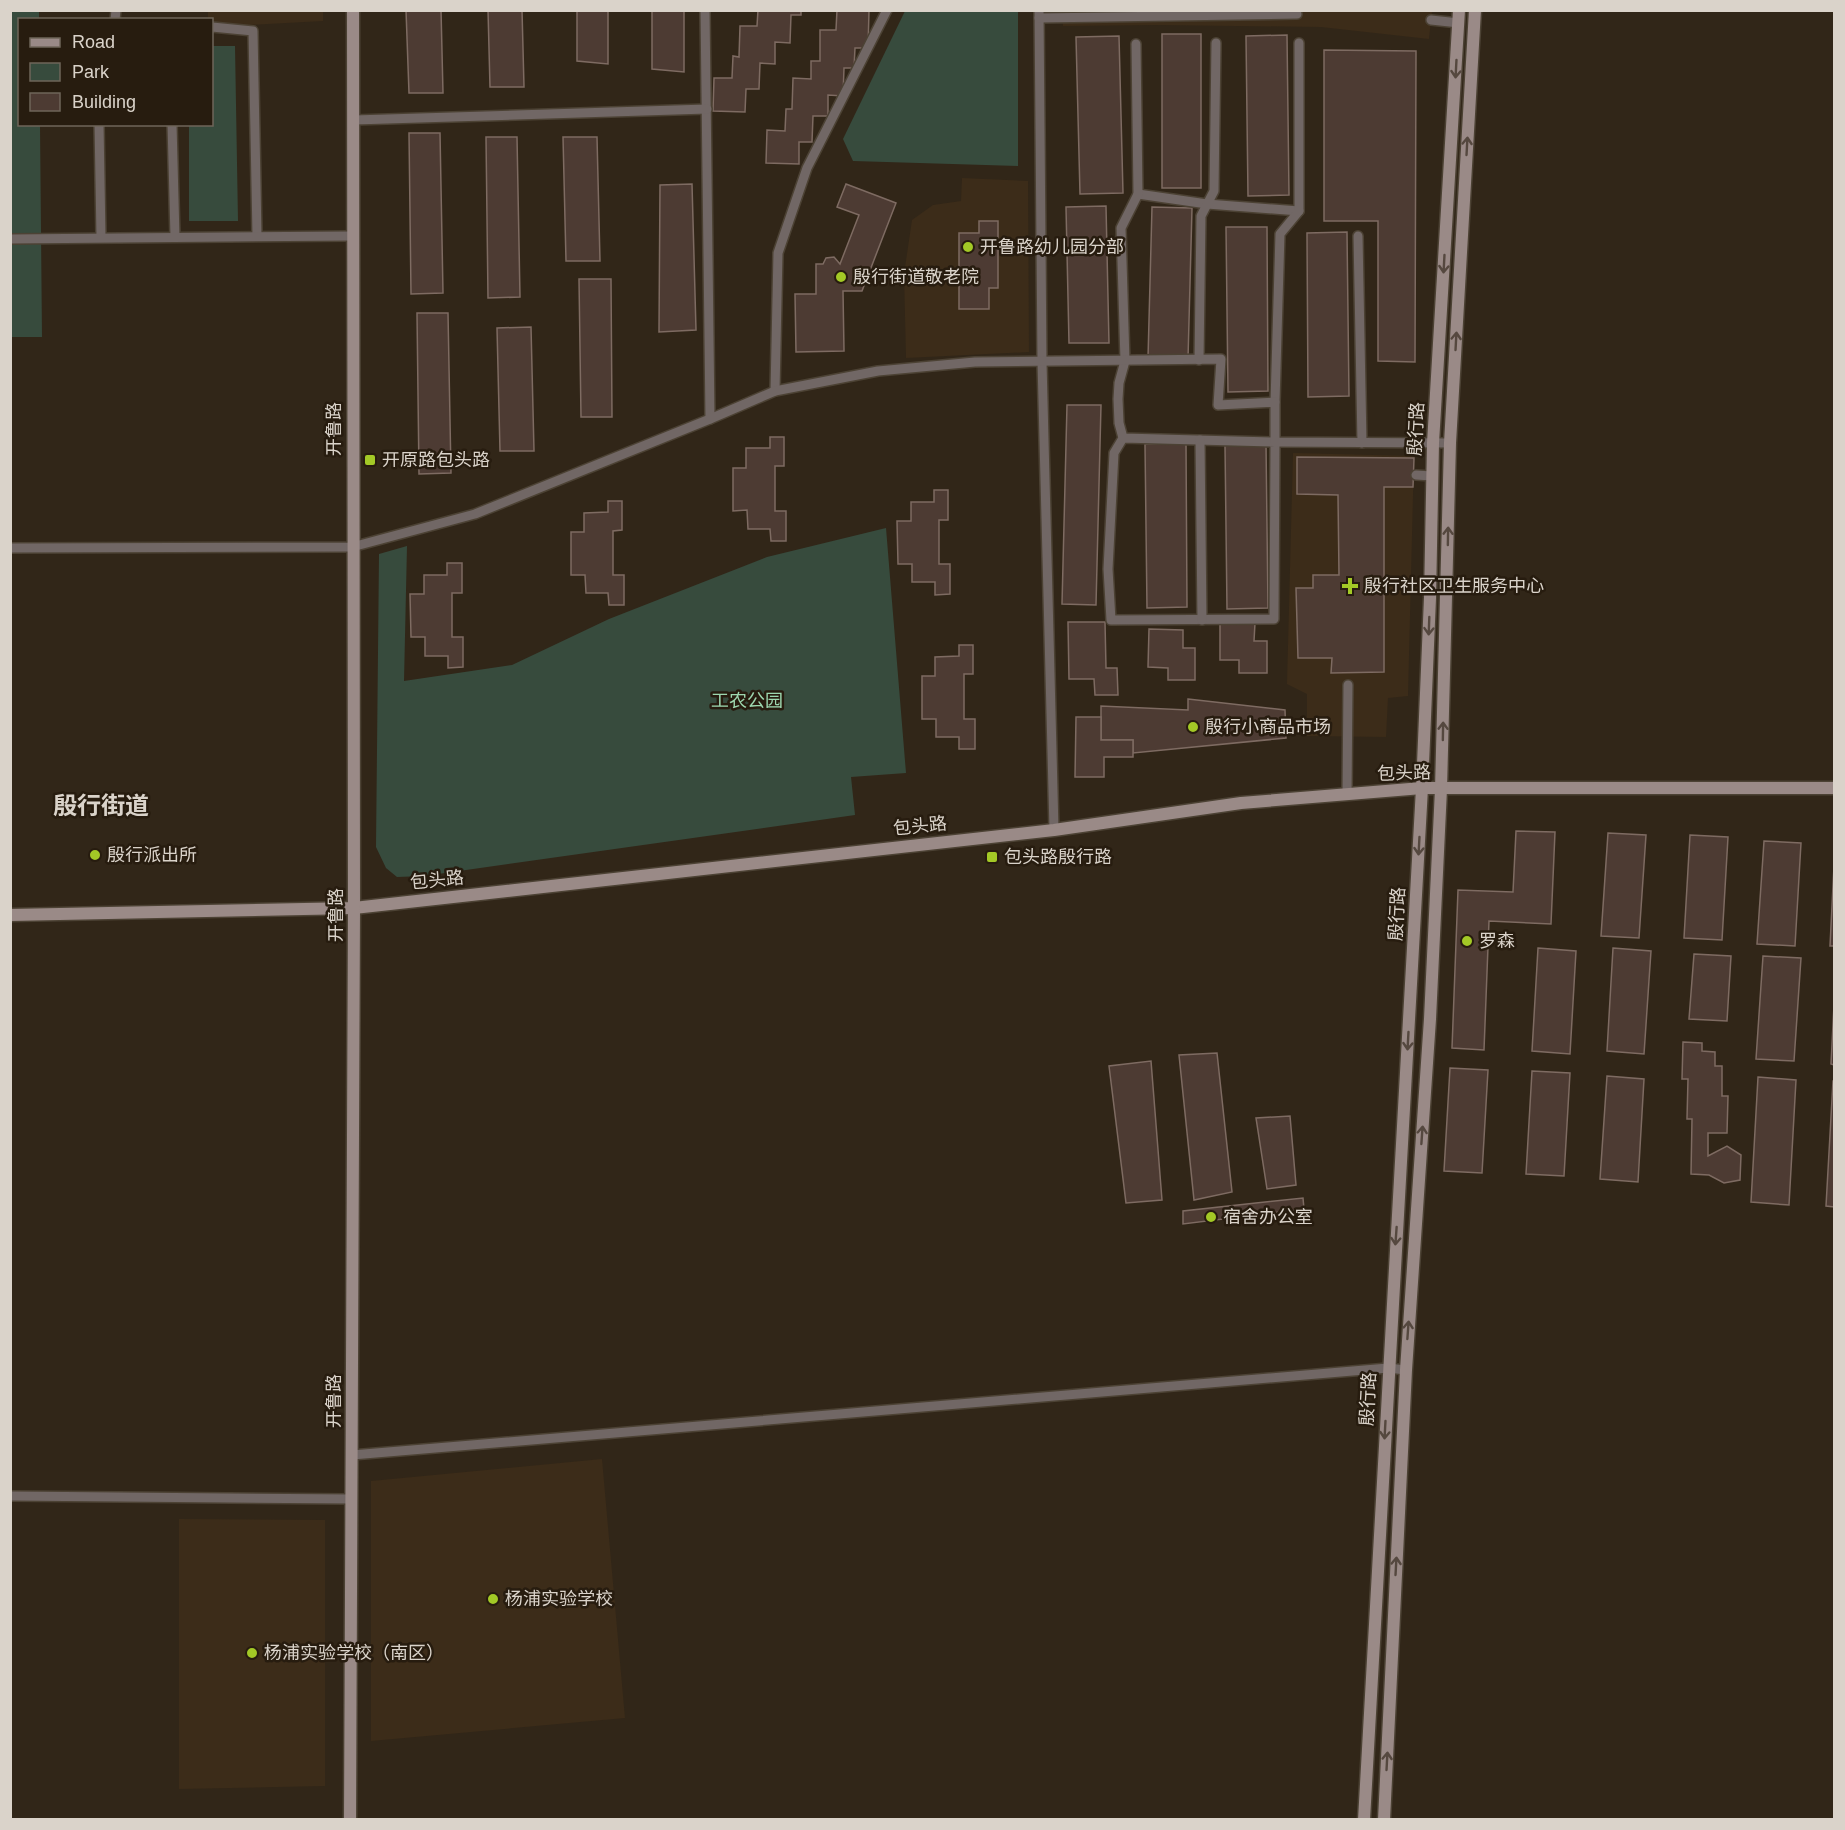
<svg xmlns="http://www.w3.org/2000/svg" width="1845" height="1830" font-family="Arial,'Noto Sans SC',sans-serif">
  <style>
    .built { fill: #3c2c19 }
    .green { fill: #374b3d }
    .building { fill: #4d3b33; stroke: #7e6b62; stroke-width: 1.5 }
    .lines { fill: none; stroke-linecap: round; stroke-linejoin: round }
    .lane-casing { stroke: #4c4234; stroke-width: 12 }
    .secondary-casing { stroke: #4c4234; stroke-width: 15 }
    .lane { stroke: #716765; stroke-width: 9 }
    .secondary { stroke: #9a8a87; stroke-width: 12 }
    .oneway { stroke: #55483f }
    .poi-dot { fill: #a3c926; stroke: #271c0f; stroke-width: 2 }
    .labels { text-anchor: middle; stroke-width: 5; stroke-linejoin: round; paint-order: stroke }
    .poi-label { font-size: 18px; fill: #dad3ca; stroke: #271c0f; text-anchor: start }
    .street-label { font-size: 18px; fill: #dad3ca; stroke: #271c0f }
    .park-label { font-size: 18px; fill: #9dd7af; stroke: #271c0f }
    .district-label { font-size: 24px; font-weight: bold; fill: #dad3ca; stroke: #271c0f }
  </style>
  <rect width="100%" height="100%" fill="#312618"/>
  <g class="built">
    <polygon points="208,11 323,11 323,21 212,27 212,20 208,20"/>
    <polygon points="1062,11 1432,11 1429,39 1321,27 1159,25 1063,26"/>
    <polygon points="962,178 1028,181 1029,352 906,358 904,274 912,220 933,205 961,201"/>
    <polygon points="1293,453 1414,456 1408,696 1388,698 1386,737 1307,736 1307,694 1287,684"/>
    <polygon points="602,1459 625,1718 371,1741 371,1481"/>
    <polygon points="179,1519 325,1520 325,1786 179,1789"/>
  </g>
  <g class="green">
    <polygon points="10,11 39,11 39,19 20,20 20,124 40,125 42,337 11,337"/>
    <polygon points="905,11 1018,11 1018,166 853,161 843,139"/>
    <polygon points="212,46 235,46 238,221 189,221 189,125 212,124"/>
    <polygon points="886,528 906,773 851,777 855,815 424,876 397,877 386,868 376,847 379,554 407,546 404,681 512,665 609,619 767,557"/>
  </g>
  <g class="building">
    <polygon points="406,10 441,10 443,93 409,93"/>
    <polygon points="488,10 522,10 524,87 490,87"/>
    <polygon points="577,10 608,10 608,64 577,61"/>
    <polygon points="652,10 684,10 684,72 652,69"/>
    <polygon points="758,10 801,10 801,15 791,15 790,43 775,42 775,64 760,63 759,89 746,89 745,112 713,111 714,78 732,78 733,56 739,57 740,26 757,26"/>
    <polygon points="837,10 869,11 868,48 855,48 854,68 844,68 843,96 828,95 828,116 813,116 812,142 799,142 799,164 766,163 767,130 785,131 786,109 792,109 793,78 811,79 811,61 820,61 820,30 836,30"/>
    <rect x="1162" y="34" width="39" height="154"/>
    <polygon points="1287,35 1289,195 1248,196 1246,36"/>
    <polygon points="1119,36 1123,193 1080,194 1076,37"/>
    <polygon points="1324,50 1416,51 1415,362 1378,361 1378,221 1324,221"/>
    <polygon points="409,133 440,133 443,293 411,294"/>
    <polygon points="486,137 517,137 520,297 488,298"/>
    <polygon points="563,137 597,137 600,261 566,261"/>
    <polygon points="692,184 696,330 659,332 660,185"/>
    <polygon points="846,184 896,203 862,291 843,291 844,351 796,352 795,294 816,294 816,264 823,264 826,258 834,257 840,264 859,215 837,207"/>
    <polygon points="1106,206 1109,343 1069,343 1066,207"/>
    <polygon points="1152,207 1192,208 1188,359 1148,358"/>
    <polygon points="979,221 998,221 998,288 989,288 989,309 959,309 959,233 979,233"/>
    <polygon points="1226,227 1267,227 1268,391 1228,392"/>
    <polygon points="1347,232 1349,396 1308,397 1307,233"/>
    <polygon points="579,279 611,279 612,417 581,417"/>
    <polygon points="417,313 448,313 451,473 419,474"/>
    <polygon points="531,327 534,451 500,451 497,328"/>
    <polygon points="1067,405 1101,405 1096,605 1062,604"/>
    <polygon points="770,437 784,437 784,466 775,466 775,511 786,511 786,541 771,541 770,529 748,529 747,510 733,511 733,468 746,468 746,448 770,448"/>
    <polygon points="1186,443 1187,607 1147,608 1145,444"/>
    <polygon points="1266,444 1268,608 1227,609 1225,445"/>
    <polygon points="1297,457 1414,458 1413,487 1384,487 1384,672 1331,673 1332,658 1298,658 1296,588 1313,588 1313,575 1339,575 1338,495 1297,494"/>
    <polygon points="934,490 948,490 948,520 939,520 939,564 950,564 950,594 935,595 935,582 912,582 912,564 898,564 897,521 911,521 911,502 934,502"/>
    <polygon points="608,501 622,501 622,530 613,531 613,575 624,575 624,605 609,605 608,593 586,593 585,575 571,575 571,532 584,532 584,513 608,512"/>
    <polygon points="447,563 462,563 462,593 452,593 452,637 463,637 463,667 448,668 448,656 425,656 425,637 411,637 410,594 424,594 424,575 447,575"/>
    <polygon points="1068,622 1105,622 1106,668 1117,668 1118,695 1095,695 1094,679 1069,679"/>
    <polygon points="1220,622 1255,623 1254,641 1267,641 1267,673 1239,673 1239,660 1220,660"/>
    <polygon points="1149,629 1183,630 1183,648 1195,648 1195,680 1168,680 1168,668 1148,667"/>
    <polygon points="959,645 973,645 973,674 964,674 964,719 975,719 975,749 959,749 959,737 936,737 936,719 922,719 922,676 935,676 935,657 959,656"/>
    <polygon points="1188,699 1285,710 1286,738 1133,753 1133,740 1101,740 1101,706 1188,710"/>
    <polygon points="1076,717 1101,717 1101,740 1133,740 1133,757 1104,757 1104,777 1075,777"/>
    <polygon points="1516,831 1555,832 1551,924 1489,921 1484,1050 1452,1048 1458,890 1513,892"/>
    <polygon points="1608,833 1646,835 1639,938 1601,936"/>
    <polygon points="1690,835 1728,837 1722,940 1684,938"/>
    <polygon points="1764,841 1801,843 1795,946 1757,944"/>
    <polygon points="1834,866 1834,946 1830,946"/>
    <polygon points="1538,948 1576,951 1570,1054 1532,1051"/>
    <polygon points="1613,948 1651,951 1644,1054 1607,1051"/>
    <polygon points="1694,954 1731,956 1727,1021 1689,1019"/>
    <polygon points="1763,956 1801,958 1794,1061 1756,1059"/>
    <polygon points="1834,1005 1834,1065 1831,1064"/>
    <polygon points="1683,1042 1702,1043 1702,1051 1715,1052 1715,1066 1722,1066 1722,1096 1728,1096 1727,1133 1708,1133 1708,1156 1727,1146 1741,1155 1740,1180 1724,1183 1709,1175 1691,1174 1692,1119 1687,1119 1688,1079 1682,1079"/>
    <polygon points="1217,1053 1232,1192 1194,1200 1179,1055"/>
    <polygon points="1151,1061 1162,1200 1126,1203 1109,1066"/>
    <polygon points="1450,1068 1488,1070 1482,1173 1444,1171"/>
    <polygon points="1532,1071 1570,1073 1564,1176 1526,1174"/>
    <polygon points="1607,1076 1644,1079 1638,1182 1600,1179"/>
    <polygon points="1758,1077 1796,1080 1789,1205 1751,1202"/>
    <polygon points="1833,1081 1834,1081 1834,1207 1826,1206"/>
    <polygon points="1290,1116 1296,1185 1267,1189 1256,1118"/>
    <polygon points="1303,1198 1304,1209 1183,1224 1183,1211"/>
  </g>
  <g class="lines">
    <g class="lane-casing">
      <g id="lane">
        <polyline points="705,10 710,419"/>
        <polyline points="1039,10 1042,362 1054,830"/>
        <polyline points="1039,18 1297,14"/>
        <polyline points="115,20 116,10"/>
        <polyline points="1431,20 1459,23"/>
        <polyline points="212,27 253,31 257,236"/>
        <polyline points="354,120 707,109"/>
        <polyline points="99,124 101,237"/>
        <polyline points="172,124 175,237"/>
        <polyline points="1138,194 1207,204 1299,211"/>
        <polyline points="1358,236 1362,443"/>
        <polyline points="10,239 352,236"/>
        <polyline points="1199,360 1201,216 1214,191 1216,43"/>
        <polyline points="775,391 778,253 807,168 887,10"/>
        <polyline points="1275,402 1280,234 1299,211 1299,43"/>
        <polyline points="1123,438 1114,453 1108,569 1111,620 1274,619 1275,442 1123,438 1119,423 1118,399 1119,383 1125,361 1121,228 1138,194 1136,44"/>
        <polyline points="1200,440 1202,620"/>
        <polyline points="1416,475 1432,476"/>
        <polyline points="10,548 352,547 475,514 710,419 775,391 878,371 975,362 1221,359 1218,405 1275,402 1275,442 1450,443"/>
        <polyline points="1347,794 1348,685"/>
        <polyline points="352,1455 1388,1368 1406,1370"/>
        <polyline points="10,1496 352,1499"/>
      </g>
    </g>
    <g class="secondary-casing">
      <g id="secondary">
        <polyline points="10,915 354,908 1054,830 1241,803 1422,788 1834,788"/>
        <polyline points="350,1820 354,908 353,10"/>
        <polyline points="1364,1820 1422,788 1430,598 1433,443 1459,10"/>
        <polyline points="1384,1820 1406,1370 1430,1019 1441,789 1450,443 1475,10"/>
      </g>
    </g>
    <use href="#lane" class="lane"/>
    <use href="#secondary" class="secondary"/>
  </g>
  <defs><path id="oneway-shaft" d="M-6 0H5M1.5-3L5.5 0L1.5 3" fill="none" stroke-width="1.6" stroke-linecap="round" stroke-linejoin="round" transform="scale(1.5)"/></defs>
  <g class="oneway">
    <use href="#oneway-shaft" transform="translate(1456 69) rotate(93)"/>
    <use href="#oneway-shaft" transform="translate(1467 146) rotate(-87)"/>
    <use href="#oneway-shaft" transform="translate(1444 264) rotate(93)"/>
    <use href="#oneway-shaft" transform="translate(1456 341) rotate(-87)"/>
    <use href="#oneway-shaft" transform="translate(1448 536) rotate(-89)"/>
    <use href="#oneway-shaft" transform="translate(1429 626) rotate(92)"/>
    <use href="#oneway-shaft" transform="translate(1443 731) rotate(-89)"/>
    <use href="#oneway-shaft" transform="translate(1419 846) rotate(93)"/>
    <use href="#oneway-shaft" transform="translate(1408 1041) rotate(93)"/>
    <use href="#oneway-shaft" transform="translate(1422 1135) rotate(-86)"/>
    <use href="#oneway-shaft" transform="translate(1396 1236) rotate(94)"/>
    <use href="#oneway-shaft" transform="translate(1408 1330) rotate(-86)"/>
    <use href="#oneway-shaft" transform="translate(1385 1430) rotate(93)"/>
    <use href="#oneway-shaft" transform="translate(1396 1566) rotate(-87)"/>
    <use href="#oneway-shaft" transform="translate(1387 1761) rotate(-87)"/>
  </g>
  <g class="poi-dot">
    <circle cx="968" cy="247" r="6"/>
    <circle cx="841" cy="277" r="6"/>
    <rect x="364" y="454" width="12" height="12" rx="3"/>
    <path d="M1347 577h6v6h6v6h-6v6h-6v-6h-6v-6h6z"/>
    <circle cx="1193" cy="727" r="6"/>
    <circle cx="95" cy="855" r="6"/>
    <rect x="986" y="851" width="12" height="12" rx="3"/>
    <circle cx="1467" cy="941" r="6"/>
    <circle cx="1211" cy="1217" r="6"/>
    <circle cx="493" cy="1599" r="6"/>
    <circle cx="252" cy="1653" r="6"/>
  </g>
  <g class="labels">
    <g class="poi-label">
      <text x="980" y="253">开鲁路幼儿园分部</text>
      <text x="853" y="283">殷行街道敬老院</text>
      <text x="382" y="466">开原路包头路</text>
      <text x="1364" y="592">殷行社区卫生服务中心</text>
      <text x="1205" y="733">殷行小商品市场</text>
      <text x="107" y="861">殷行派出所</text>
      <text x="1004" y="863">包头路殷行路</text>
      <text x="1479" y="947">罗森</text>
      <text x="1223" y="1223">宿舍办公室</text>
      <text x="505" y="1605">杨浦实验学校</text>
      <text x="264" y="1659">杨浦实验学校（南区）</text>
    </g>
    <g class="street-label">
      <text transform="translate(334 429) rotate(-90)" y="6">开鲁路</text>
      <text transform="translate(1416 429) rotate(-87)" y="6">殷行路</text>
      <text transform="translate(1404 773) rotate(-2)" y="6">包头路</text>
      <text transform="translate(920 826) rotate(-6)" y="6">包头路</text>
      <text transform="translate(437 880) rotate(-6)" y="6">包头路</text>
      <text transform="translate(1397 914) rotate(-87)" y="6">殷行路</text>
      <text transform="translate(336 915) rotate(-90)" y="6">开鲁路</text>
      <text transform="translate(1368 1399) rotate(-87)" y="6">殷行路</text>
      <text transform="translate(334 1401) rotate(-90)" y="6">开鲁路</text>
    </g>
    <g class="park-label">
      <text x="747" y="707">工农公园</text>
    </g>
    <g class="district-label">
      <text x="101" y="814">殷行街道</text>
    </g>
  </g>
  <rect width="1845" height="1830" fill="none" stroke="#dad3ca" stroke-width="24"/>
  <rect x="18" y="18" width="195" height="108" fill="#271c0f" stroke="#6f655a" stroke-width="1.5"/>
  <rect x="30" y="38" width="30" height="9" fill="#9a8a87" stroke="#6f655a" stroke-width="1.5"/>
  <text x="72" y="48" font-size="18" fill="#dad3ca">Road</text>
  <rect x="30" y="63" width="30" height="18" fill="#374b3d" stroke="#6f655a" stroke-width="1.5"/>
  <text x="72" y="78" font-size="18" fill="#dad3ca">Park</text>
  <rect x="30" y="93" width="30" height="18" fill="#4d3b33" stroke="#6f655a" stroke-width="1.5"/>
  <text x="72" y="108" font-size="18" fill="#dad3ca">Building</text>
</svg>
